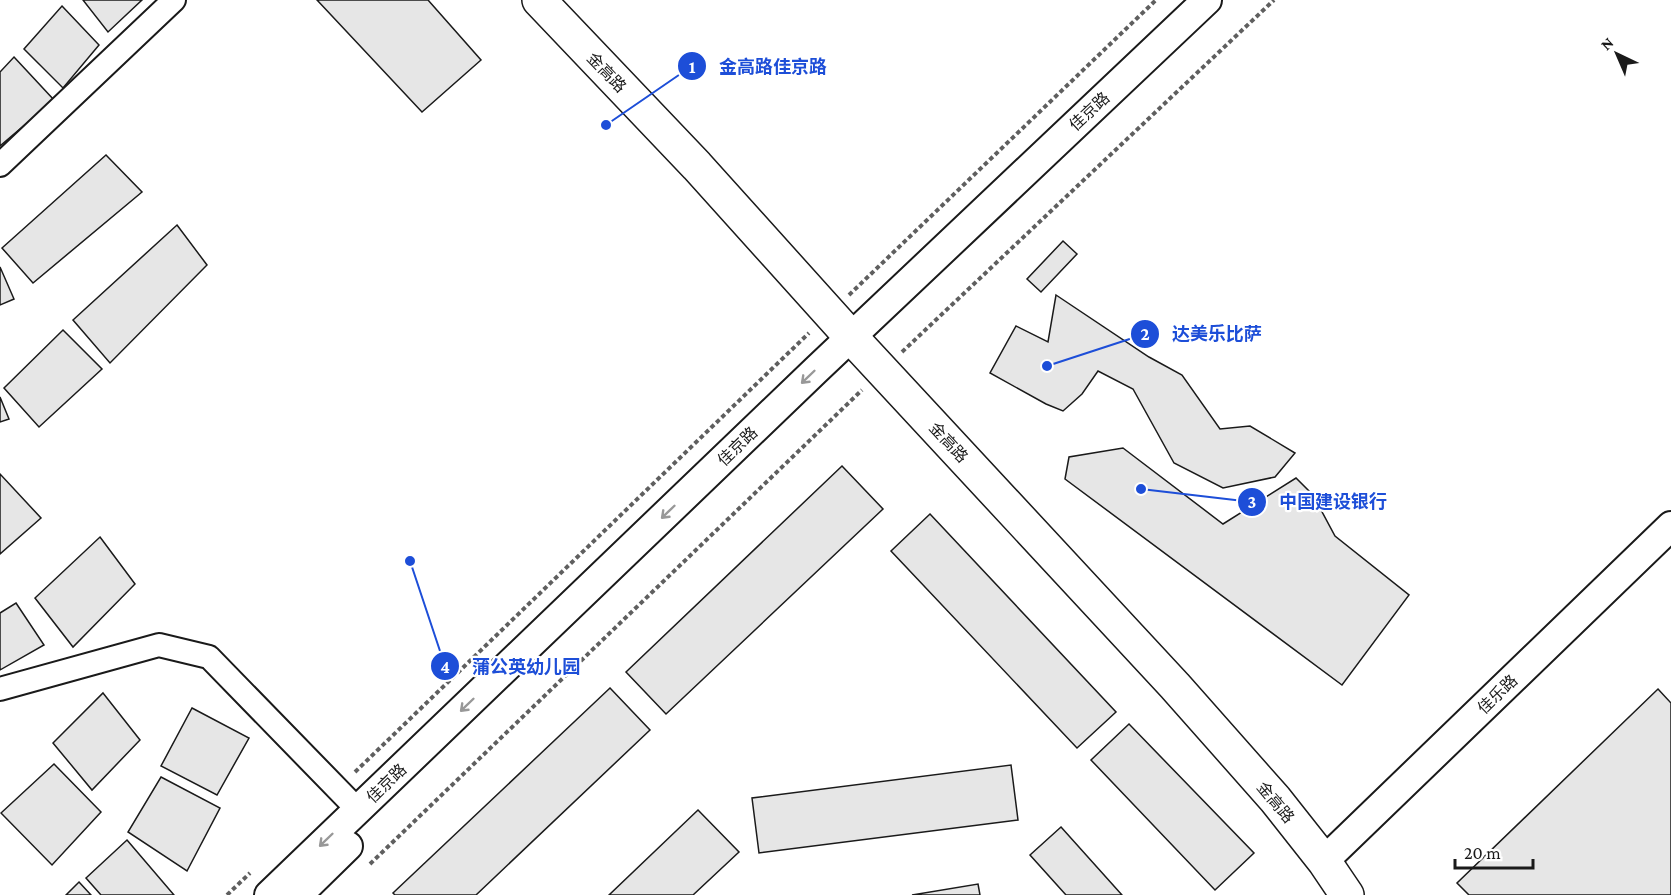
<svg xmlns="http://www.w3.org/2000/svg" width="1671" height="895" font-family="'Crimson Pro','Noto Sans SC',serif">
  <style>
    .building { fill: #e6e6e6; stroke: #1a1a1a; stroke-width: 1.5 }
    .lines { fill: none; stroke-linecap: round; stroke-linejoin: round }
    .minor-casing { stroke: #1a1a1a; stroke-width: 26 }
    .tertiary-casing { stroke: #1a1a1a; stroke-width: 32 }
    .secondary-casing { stroke: #1a1a1a; stroke-width: 36 }
    .path { stroke: #5f5f5f; stroke-width: 4; stroke-dasharray: 4.5 3; stroke-linecap: butt }
    .minor { stroke: #fff; stroke-width: 22 }
    .tertiary { stroke: #fff; stroke-width: 28 }
    .secondary { stroke: #fff; stroke-width: 33 }
    .oneway { stroke: #989898 }
    .labels { text-anchor: middle; stroke-width: 4.5; stroke-linejoin: round; paint-order: stroke }
    .street-label { font-size: 16px; fill: #1a1a1a; stroke: #fff }
    .leader { fill: none; stroke: #1d4ed8; stroke-width: 2 }
    .callout-dot { fill: #1d4ed8; stroke: #fff; stroke-width: 2 }
    .mark-label { font-size: 18px; text-anchor: middle; font-weight: bold; fill: #fff }
    .callout-label { font-size: 18px; text-anchor: middle; font-weight: bold; fill: #1d4ed8; stroke: #fff; stroke-width: 4.5; stroke-linejoin: round; paint-order: stroke }
  </style>
  <rect width="100%" height="100%" fill="#fff"/>
  <g class="building">
    <polygon points="83,0 142,0 108,32"/>
    <polygon points="317,0 428,0 481,60 422,112"/>
    <polygon points="62,6 99,45 63,88 24,49"/>
    <polygon points="14,57 54,100 0,146 0,72"/>
    <polygon points="106,155 142,192 33,283 2,248"/>
    <polygon points="177,225 207,265 110,363 73,320"/>
    <polygon points="1063,241 1077,254 1041,292 1027,279"/>
    <polygon points="0,267 14,299 0,305"/>
    <polygon points="1056,295 1149,357 1182,375 1220,429 1250,426 1295,453 1275,477 1223,488 1174,463 1133,389 1098,371 1082,394 1063,411 1046,404 990,373 1016,326 1048,342"/>
    <polygon points="63,330 102,369 39,427 4,388"/>
    <polygon points="0,397 9,419 0,422"/>
    <polygon points="1123,448 1223,524 1296,478 1313,495 1335,536 1409,595 1342,685 1065,479 1069,457"/>
    <polygon points="842,466 883,509 666,714 626,672"/>
    <polygon points="0,474 41,518 0,554"/>
    <polygon points="930,514 1116,712 1077,748 891,551"/>
    <polygon points="100,537 135,584 73,647 35,598"/>
    <polygon points="16,603 44,645 0,670 0,613"/>
    <polygon points="610,688 650,730 476,895 395,895 393,893"/>
    <polygon points="1658,689 1671,703 1671,895 1469,895 1457,883"/>
    <polygon points="103,693 140,740 92,790 53,743"/>
    <polygon points="192,708 249,738 217,795 161,766"/>
    <polygon points="1129,724 1254,853 1215,890 1091,760"/>
    <polygon points="54,764 101,812 52,865 1,813"/>
    <polygon points="1011,765 1018,820 759,853 752,798"/>
    <polygon points="161,777 220,808 187,871 128,832"/>
    <polygon points="698,810 739,852 693,895 609,895"/>
    <polygon points="1061,827 1122,895 1066,895 1030,855"/>
    <polygon points="127,840 174,895 101,895 86,878"/>
    <polygon points="79,882 91,895 66,895"/>
    <polygon points="978,884 980,895 912,895"/>
  </g>
  <g class="lines">
    <g class="minor-casing">
      <g id="minor">
        <polyline points="0,165 174,0"/>
        <polyline points="0,689 159,645 209,657 358,810"/>
      </g>
    </g>
    <g class="tertiary-casing">
      <g id="tertiary">
        <polyline points="1324,861 1671,526"/>
        <polyline points="269,895 816,370 1207,0"/>
        <polyline points="298,895 348,846"/>
      </g>
    </g>
    <g class="secondary-casing">
      <polyline id="secondary" points="539,0 697,166 851,337 1175,686 1275,799 1324,861 1347,895"/>
    </g>
    <g class="path">
      <polyline points="849,295 1156,0"/>
      <polyline points="902,352 1274,0"/>
      <polyline points="355,772 809,333"/>
      <polyline points="370,864 862,390"/>
      <polyline points="227,895 250,873"/>
    </g>
    <use href="#minor" class="minor"/>
    <use href="#tertiary" class="tertiary"/>
    <use href="#secondary" class="secondary"/>
  </g>
  <defs><path id="oneway-shaft" d="M-6 0H5M1.5-3L5.5 0L1.5 3" fill="none" stroke-width="1.6" stroke-linecap="round" stroke-linejoin="round" transform="scale(1.5)"/></defs>
  <g class="oneway">
    <use href="#oneway-shaft" transform="translate(808 377) rotate(136)"/>
    <use href="#oneway-shaft" transform="translate(668 512) rotate(136)"/>
    <use href="#oneway-shaft" transform="translate(467 705) rotate(136)"/>
    <use href="#oneway-shaft" transform="translate(326 840) rotate(136)"/>
  </g>
  <g class="labels">
    <g class="street-label">
      <text transform="translate(607 72) rotate(46)" y="6">金高路</text>
      <text transform="translate(1089 111) rotate(-43)" y="6">佳京路</text>
      <text transform="translate(949 442) rotate(47)" y="6">金高路</text>
      <text transform="translate(737 446) rotate(-44)" y="6">佳京路</text>
      <text transform="translate(1497 694) rotate(-44)" y="6">佳乐路</text>
      <text transform="translate(386 783) rotate(-44)" y="6">佳京路</text>
      <text transform="translate(1276 802) rotate(50)" y="6">金高路</text>
    </g>
  </g>
  <path class="leader" d="M606 125L692 66M1047 366L1145 334M1141 489L1252 502M410 561L445 666"/>
  <g class="callout-dot">
    <circle cx="606" cy="125" r="6"/>
    <circle cx="1047" cy="366" r="6"/>
    <circle cx="1141" cy="489" r="6"/>
    <circle cx="410" cy="561" r="6"/>
    <circle cx="692" cy="66" r="15"/>
    <circle cx="1145" cy="334" r="15"/>
    <circle cx="1252" cy="502" r="15"/>
    <circle cx="445" cy="666" r="15"/>
  </g>
  <g class="mark-label">
    <text x="692" y="73">1</text>
    <text x="1145" y="340">2</text>
    <text x="1252" y="508">3</text>
    <text x="445" y="673">4</text>
  </g>
  <g class="callout-label">
    <text x="773" y="73">金高路佳京路</text>
    <text x="1217" y="340">达美乐比萨</text>
    <text x="1333" y="508">中国建设银行</text>
    <text x="526" y="673">蒲公英幼儿园</text>
  </g>
  <g transform="translate(1617 54) rotate(316)" stroke="#ffffff" stroke-width="4.5" paint-order="stroke">
  <path d="M0-4.5L10 22L0 15L-10 22Z" fill="#1a1a1a"/>
  <text y="-9" font-size="16" font-weight="bold" text-anchor="middle" fill="#1a1a1a">N</text>
  </g>
  <path d="M1455 859v9h78v-9" fill="none" stroke="#1a1a1a" stroke-width="3"/>
  <text x="1464" y="859" font-size="18" fill="#1a1a1a" stroke="#ffffff" stroke-width="4.5" paint-order="stroke">20 m</text>
</svg>
